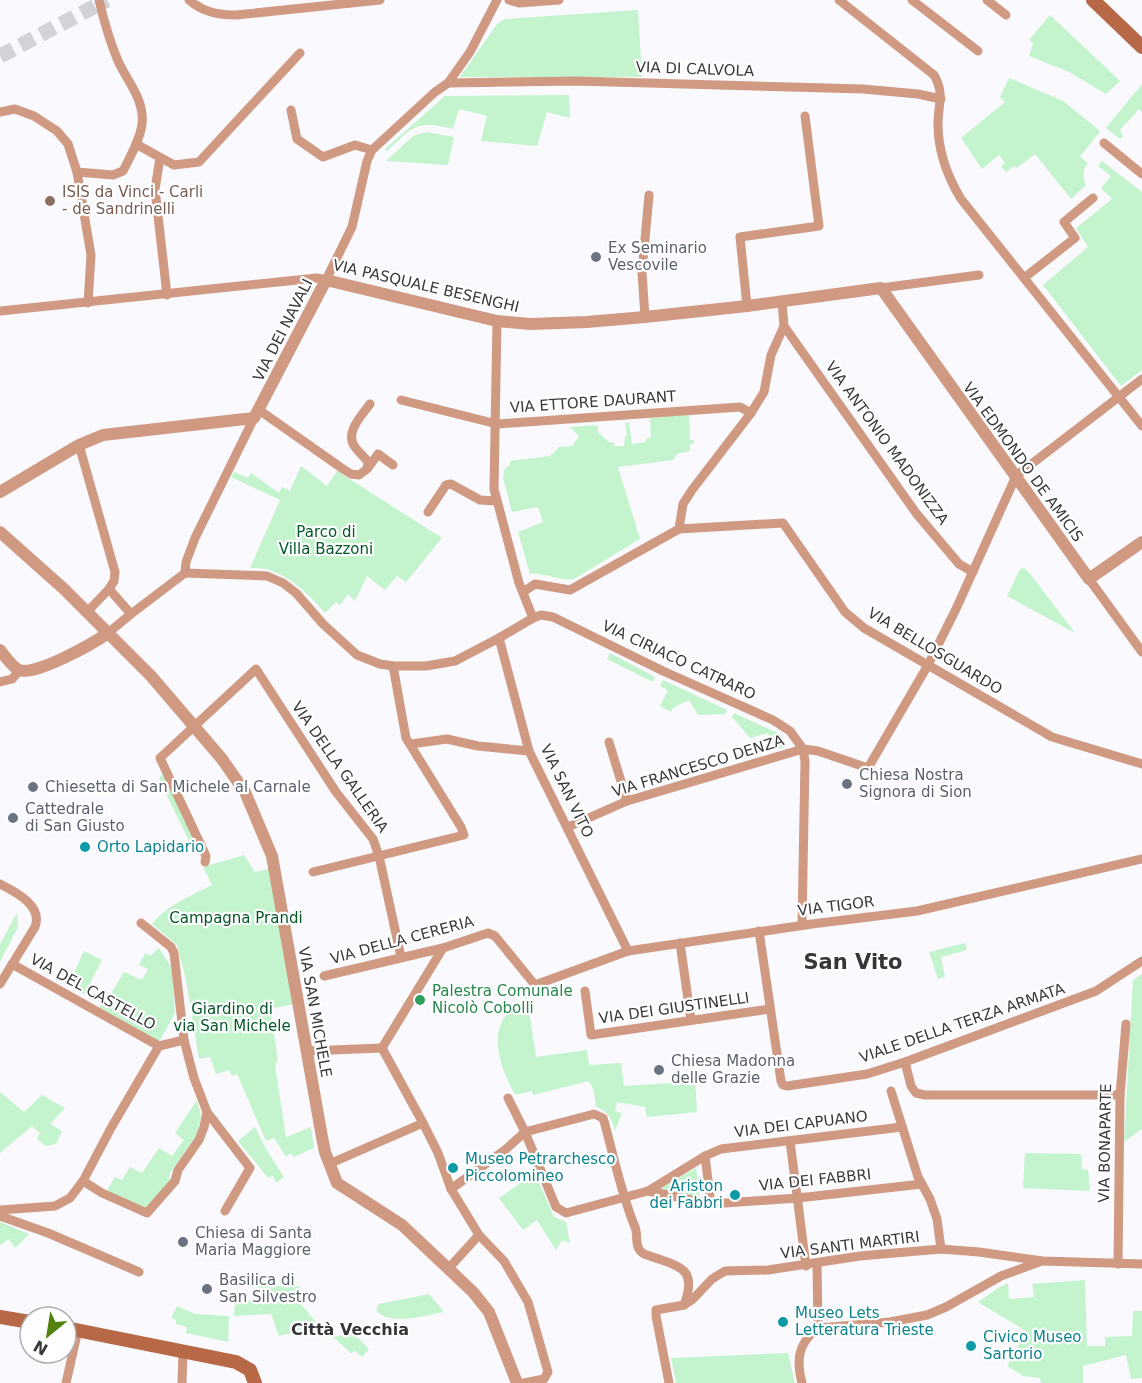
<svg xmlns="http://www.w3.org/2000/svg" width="1142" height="1383" font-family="'DejaVu Sans',sans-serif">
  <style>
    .green { fill: #c4f4cd }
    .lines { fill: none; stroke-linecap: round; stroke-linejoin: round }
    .primary-tunnel { stroke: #d3d3d7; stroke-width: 15; stroke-dasharray: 15 8; stroke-linecap: butt }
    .minor { stroke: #d09982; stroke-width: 9 }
    .tertiary { stroke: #d09982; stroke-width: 12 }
    .secondary { stroke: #b76947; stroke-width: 14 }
    .education-dot { fill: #8d6e63; stroke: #fff; stroke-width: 2 }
    .worship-dot { fill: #6b7280; stroke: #fff; stroke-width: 2 }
    .culture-dot { fill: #0f9aa8; stroke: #fff; stroke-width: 2 }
    .leisure-dot { fill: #2e9e5b; stroke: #fff; stroke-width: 2 }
    .labels { text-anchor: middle; stroke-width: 4.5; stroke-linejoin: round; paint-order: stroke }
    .street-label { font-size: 15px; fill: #393a3c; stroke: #fff }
    .education-label { font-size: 15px; fill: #785e54; stroke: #fff; text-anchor: start }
    .worship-label { font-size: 15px; fill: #5b616d; stroke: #fff; text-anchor: start }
    .park-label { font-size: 15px; fill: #035727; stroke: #fff }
    .culture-label { font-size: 15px; fill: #0d838f; stroke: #fff; text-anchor: start }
    .leisure-label { font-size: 15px; fill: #27864d; stroke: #fff; text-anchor: start }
    .neighbourhood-label { font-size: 16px; font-weight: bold; fill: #35353a; stroke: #fff }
    .district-label { font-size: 21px; font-weight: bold; fill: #35353a; stroke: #fff }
  </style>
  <rect width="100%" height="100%" fill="#f9f9fe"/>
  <g class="green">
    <polygon points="638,10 642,77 460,77 497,24 505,19"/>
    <polygon points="1050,15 1120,81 1106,94 1069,72 1029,56 1033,43 1029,40"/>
    <path d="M1009 78 1063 101 1100 131 1080 157 1088 163C1082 171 1083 176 1086 185L1071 199 1035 154 1017 168 1014 166 1006 172 1001 167 1005 163 999 155 982 169 961 138 1005 102 1000 97Z"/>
    <polygon points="1142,84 1142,112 1139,109 1120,130 1123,136 1120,139 1106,128"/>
    <path d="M569 95 570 118 547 112 537 146 481 141 487 116 459 109 453 129C415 120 414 126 387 151L385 149 445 96Z"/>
    <polygon points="426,132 454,137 448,165 386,161 413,136"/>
    <polygon points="1102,161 1142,192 1142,370 1121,386 1043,285 1088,247 1076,228 1112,199 1101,188 1111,176 1098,166"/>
    <path d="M689 414 690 440H694V444H690V451L677 454 673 460 618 467 640 539 574 579C560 582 546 572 530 574L518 532 543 522 538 507 512 512 503 478 504 470 510 465V461L550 456 559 447 572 446 579 436 570 427 597 425 598 432 610 443 614 442V446H624L625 436 627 435 625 423 629 422 632 444 645 442 646 439 651 437 650 418Z"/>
    <path d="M301 466 327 486 337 471 442 538 406 582 397 576 385 590 367 576 355 601 348 594 340 605 336 602 325 613C310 596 292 577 269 570 263 568 256 568 250 568L280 500 231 477 234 472 248 478 251 473 279 493 282 487 290 491Z"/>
    <polygon points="1024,568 1031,575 1075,633 1007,596 1020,569"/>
    <polygon points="610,653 655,677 653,682 607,659"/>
    <polygon points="663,680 727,710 725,714 698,715 689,700 673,708 671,712 660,706 668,690 660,686"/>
    <polygon points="734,713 782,735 787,747 773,750 768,733 750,738 732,717"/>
    <polygon points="163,773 199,845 193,849 159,779"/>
    <path d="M244 855 255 872 269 869 294 1004 270 1009 278 1060 275 1065 286 1137 311 1127 314 1148 294 1157 291 1153 286 1157 274 1138 266 1141 237 1074 232 1076 229 1070 216 1074 210 1057 199 1059 186 980 177 945 152 924C167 905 191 896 212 885L203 867Z"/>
    <polygon points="17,913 18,927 0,962 0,944"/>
    <polygon points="965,943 967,950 941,957 945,977 938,979 929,952"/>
    <polygon points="159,948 170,965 172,974 175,1013 159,1042 99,1007 103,1001 106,1002 124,972 142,980 148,969 139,965 145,953 150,956"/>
    <polygon points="84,951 102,960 84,994 68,986"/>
    <polygon points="1142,974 1142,1129 1124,1142 1133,980"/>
    <path d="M527 997 536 1057 587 1050 589 1065 621 1063 624 1086 672 1083 673 1079 695 1077 697 1112 647 1117 645 1107 617 1102 615 1111 622 1113 615 1131C612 1119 608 1111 596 1107L594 1091 589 1081 533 1095 532 1091 515 1095C496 1059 484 1021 527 997Z"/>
    <polygon points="0,1092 24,1112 42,1095 65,1108 50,1124 62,1131 56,1144 46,1146 37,1139 40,1133 32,1126 0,1153"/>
    <polygon points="197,1100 201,1117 197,1135 170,1173 169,1183 146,1207 143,1209 106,1192 115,1177 122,1180 130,1167 142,1173 159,1148 172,1156 184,1140 175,1133"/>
    <polygon points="255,1127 266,1149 284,1177 276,1183 273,1176 268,1178 238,1141"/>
    <polygon points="1025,1153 1081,1154 1082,1169 1088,1170 1090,1191 1023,1188"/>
    <polygon points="696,1168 700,1198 658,1190"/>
    <polygon points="535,1173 554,1217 566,1222 570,1243 562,1240 556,1250 537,1220 523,1230 499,1198"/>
    <polygon points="0,1222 29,1234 15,1248 9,1239 0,1245"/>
    <path d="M266 1277C275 1289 285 1287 299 1286L305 1299 300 1303 316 1322 300 1331 279 1336 271 1314 234 1316 235 1301 257 1300V1281H264Z"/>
    <polygon points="1085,1280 1087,1346 1105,1346 1105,1337 1132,1336 1133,1311 1142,1311 1142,1378 1131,1379 1126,1355 1083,1366 1083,1383 1041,1383 1040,1378 1023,1376 1007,1366 1026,1331 978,1302 998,1288 1008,1283 1009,1299 1034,1297 1032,1284"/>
    <path d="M429 1294 444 1312C427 1315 388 1327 376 1310L379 1304Z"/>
    <polygon points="177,1306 195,1314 229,1316 228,1342 186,1333 187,1327 176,1324 176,1320 171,1318"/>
    <polygon points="353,1333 369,1349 362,1357 355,1351 351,1353 333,1337"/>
    <polygon points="788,1353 795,1383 676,1383 671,1358"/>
  </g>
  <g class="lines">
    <polyline class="primary-tunnel" points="0,56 107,0"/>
    <g class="minor">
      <path d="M189 0C203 12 218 15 236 15L380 0"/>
      <polyline points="509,0 519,3 559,0"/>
      <path d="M839 0 934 75C945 94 938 104 938 124 938 152 947 176 961 199L1142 426"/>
      <polyline points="912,0 978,51"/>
      <polyline points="987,0 1006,15"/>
      <polyline points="448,83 576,81 863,89 918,94 941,99"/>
      <polyline points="291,110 297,139 323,157 355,145 372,150"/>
      <polyline points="0,112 15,109 34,116 57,131 68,144 77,172 91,255 88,303"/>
      <polyline points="1104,143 1142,174"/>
      <polyline points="136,144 174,165 199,162 300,53"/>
      <polyline points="160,158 155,189 167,295"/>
      <path d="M77 172 113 175 123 171C130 157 140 140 142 124 145 101 128 82 119 63 110 43 104 21 99 0"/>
      <polyline points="1024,278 1075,238 1064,222 1093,198"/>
      <polyline points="881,288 979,275"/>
      <polyline points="747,306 740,237 819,226 805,116"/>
      <polyline points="0,311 317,278 326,280 352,227 367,161 372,150 435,92 448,83 470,52 497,0"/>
      <polyline points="645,317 642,272 649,195"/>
      <polyline points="497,321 494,489 519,583 533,618"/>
      <polyline points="784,326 916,513 959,564 973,572"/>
      <polyline points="401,400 497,424 740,407 751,413"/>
      <path d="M259 410 343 469 351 474 359 475 367 469 368 462C364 456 359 453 355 447 344 433 362 415 370 404"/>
      <polyline points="79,445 115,572 114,581 109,589"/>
      <polyline points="368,468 378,454 393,465"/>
      <polyline points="428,512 446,485 451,484 480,500 496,501"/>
      <polyline points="679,529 783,523 845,612 864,628 1052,737 1142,764"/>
      <polyline points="185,573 267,576 283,583 296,593 323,624 357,655 380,664 393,666 426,666 455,661 499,638 533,618 541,615 553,617 663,671 773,720 790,731 803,749 627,801 568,827"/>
      <polyline points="185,573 186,562 195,538 254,418"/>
      <polyline points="1089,579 1142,652"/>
      <polyline points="523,592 535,584 570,590 679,529 683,504 692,490 751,413 764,392 771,355 784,326 782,302"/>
      <polyline points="87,612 109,589 131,614 108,633"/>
      <polyline points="131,614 185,573"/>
      <polyline points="499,638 529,751 628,951"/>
      <polyline points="0,682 12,679 19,671"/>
      <polyline points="609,742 627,801"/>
      <polyline points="411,744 447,739 478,746 529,751"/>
      <polyline points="205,862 206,856 160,758 256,669 336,792 373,839 379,856 401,957"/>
      <polyline points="313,872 464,835 461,827 406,738 393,666"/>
      <path d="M0 884C16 892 43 906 35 927L0 984"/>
      <polyline points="141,923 171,947 174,953 184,1040 194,1078 207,1112 250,1168 225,1211"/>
      <polyline points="802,925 805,761 803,749 818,751 868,768 928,665 956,609 1016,476 1142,379"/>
      <polyline points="759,931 781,1081 783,1085 787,1086 867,1074 905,1062 1096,991 1142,961"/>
      <polyline points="680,943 691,1020"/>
      <polyline points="12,964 159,1046"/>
      <polyline points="324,976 443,948 488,933 495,936 535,985 628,951 812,924 917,911 1142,859"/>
      <polyline points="585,991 591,1035 770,1009"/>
      <polyline points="159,1046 184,1040"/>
      <polyline points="382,1048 423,1123 438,1153 451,1189 479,1235 504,1261 528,1302 548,1372 544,1379 524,1383"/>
      <polyline points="382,1048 443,948"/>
      <polyline points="306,1051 382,1048"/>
      <polyline points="905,1062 911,1086 916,1093 925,1095 1120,1095"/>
      <polyline points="891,1091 918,1177 930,1199 937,1219 941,1249"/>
      <polyline points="790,1141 806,1266"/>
      <polyline points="705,1156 721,1149 902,1127"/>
      <polyline points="329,1164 423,1123"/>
      <polyline points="83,1181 102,1193 147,1213 175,1181 178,1170 199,1140 204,1127 207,1112"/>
      <polyline points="451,1189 505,1150 525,1132 508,1098"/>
      <path d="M648 1191 711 1204 705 1156 648 1191 566 1213 556 1207 525 1132 594 1114 603 1118 604 1121C614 1157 621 1193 635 1227 638 1234 635 1243 639 1249 641 1253 646 1255 650 1256 680 1267 698 1268 684 1305"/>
      <polyline points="711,1204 798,1198 922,1184"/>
      <polyline points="0,1210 55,1206 70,1198 83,1181 111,1128 159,1046"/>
      <polyline points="0,1216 48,1233 139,1272"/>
      <polyline points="817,1264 818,1328"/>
      <polyline points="1118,1264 1120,1095 1126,1024"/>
      <polyline points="448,1269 479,1235"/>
      <polyline points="818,1328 890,1322 927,1315 946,1307 1001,1276 1039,1262"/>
      <polyline points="66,1383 78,1330"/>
      <polyline points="182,1383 183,1352"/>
      <polyline points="669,1383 656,1316 656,1310 684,1305 693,1299 712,1279 725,1271 768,1270 860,1256 941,1249 979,1252 1043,1261 1142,1264"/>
      <path d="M802 1383C796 1360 798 1343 818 1328"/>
    </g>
    <g class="tertiary">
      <polyline points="0,492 79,445 103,435 254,418 326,280 497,321 530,324 587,322 645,317 747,306 881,288 1089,579 1142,542"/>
      <polyline points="0,532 64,589 151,676 222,759 245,792 272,856 322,1137 325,1152 337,1183 402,1225 473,1292 489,1312 517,1383"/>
      <path d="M0 650C5 656 11 666 19 670 34 677 94 643 108 633"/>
    </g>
    <g class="secondary">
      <polyline points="1093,0 1142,47"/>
      <polyline points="0,1317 30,1322"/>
      <polyline points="66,1328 236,1362 250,1370 255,1383"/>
    </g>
  </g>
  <circle class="education-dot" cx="50" cy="201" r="6"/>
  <g class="worship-dot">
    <circle cx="596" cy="257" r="6"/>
    <circle cx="847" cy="784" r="6"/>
    <circle cx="33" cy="787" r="6"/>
    <circle cx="13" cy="818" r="6"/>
    <circle cx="659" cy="1070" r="6"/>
    <circle cx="183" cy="1242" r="6"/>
    <circle cx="207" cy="1289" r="6"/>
  </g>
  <g class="culture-dot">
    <circle cx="85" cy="847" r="6"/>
    <circle cx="453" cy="1168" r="6"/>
    <circle cx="735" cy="1195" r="6"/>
    <circle cx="783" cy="1322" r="6"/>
    <circle cx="971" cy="1346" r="6"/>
  </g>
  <circle class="leisure-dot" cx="420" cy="1000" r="6"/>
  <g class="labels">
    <g class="street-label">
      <text transform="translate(695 69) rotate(2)" y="5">VIA DI CALVOLA</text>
      <text transform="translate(426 286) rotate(13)" y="5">VIA PASQUALE BESENGHI</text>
      <text transform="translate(283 330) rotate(-63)" y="5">VIA DEI NAVALI</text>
      <text transform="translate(593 402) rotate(-4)" y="5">VIA ETTORE DAURANT</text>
      <text transform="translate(887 443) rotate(54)" y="5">VIA ANTONIO MADONIZZA</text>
      <text transform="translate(1023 462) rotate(54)" y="5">VIA EDMONDO DE AMICIS</text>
      <text transform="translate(935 651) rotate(31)" y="5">VIA BELLOSGUARDO</text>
      <text transform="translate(679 660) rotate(25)" y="5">VIA CIRIACO CATRARO</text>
      <text transform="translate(698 766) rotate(-17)" y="5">VIA FRANCESCO DENZA</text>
      <text transform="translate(340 767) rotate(55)" y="5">VIA DELLA GALLERIA</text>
      <text transform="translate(567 791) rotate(64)" y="5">VIA SAN VITO</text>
      <text transform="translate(836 906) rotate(-7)" y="5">VIA TIGOR</text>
      <text transform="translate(402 940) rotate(-15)" y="5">VIA DELLA CERERIA</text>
      <text transform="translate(93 992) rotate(29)" y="5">VIA DEL CASTELLO</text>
      <text transform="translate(674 1008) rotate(-8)" y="5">VIA DEI GIUSTINELLI</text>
      <text transform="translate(315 1012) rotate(80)" y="5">VIA SAN MICHELE</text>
      <text transform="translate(962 1023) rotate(-19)" y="5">VIALE DELLA TERZA ARMATA</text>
      <text transform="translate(801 1124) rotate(-7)" y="5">VIA DEI CAPUANO</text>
      <text transform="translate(1105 1143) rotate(-89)" y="5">VIA BONAPARTE</text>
      <text transform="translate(815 1180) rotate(-6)" y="5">VIA DEI FABBRI</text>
      <text transform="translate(850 1245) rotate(-7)" y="5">VIA SANTI MARTIRI</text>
    </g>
    <g class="education-label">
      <text x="62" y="197">ISIS da Vinci - Carli<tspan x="62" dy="17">- de Sandrinelli</tspan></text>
    </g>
    <g class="worship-label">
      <text x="608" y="253">Ex Seminario<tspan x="608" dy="17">Vescovile</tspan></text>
      <text x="859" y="780">Chiesa Nostra<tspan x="859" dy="17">Signora di Sion</tspan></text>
      <text x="45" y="792">Chiesetta di San Michele al Carnale</text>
      <text x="25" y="814">Cattedrale<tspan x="25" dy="17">di San Giusto</tspan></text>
      <text x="671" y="1066">Chiesa Madonna<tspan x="671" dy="17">delle Grazie</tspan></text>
      <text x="195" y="1238">Chiesa di Santa<tspan x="195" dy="17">Maria Maggiore</tspan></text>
      <text x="219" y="1285">Basilica di<tspan x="219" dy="17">San Silvestro</tspan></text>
    </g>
    <g class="park-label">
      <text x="326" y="537">Parco di<tspan x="326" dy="17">Villa Bazzoni</tspan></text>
      <text x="236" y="923">Campagna Prandi</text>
      <text x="232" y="1014">Giardino di<tspan x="232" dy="17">via San Michele</tspan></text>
    </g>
    <g class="culture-label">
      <text x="97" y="852">Orto Lapidario</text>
      <text x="465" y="1164">Museo Petrarchesco<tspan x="465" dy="17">Piccolomineo</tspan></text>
      <text x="723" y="1191" text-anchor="end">Ariston<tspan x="723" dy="17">dei Fabbri</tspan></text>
      <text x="795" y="1318">Museo Lets<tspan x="795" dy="17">Letteratura Trieste</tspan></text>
      <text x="983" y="1342">Civico Museo<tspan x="983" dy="17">Sartorio</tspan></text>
    </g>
    <g class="leisure-label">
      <text x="432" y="996">Palestra Comunale<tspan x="432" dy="17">Nicolò Cobolli</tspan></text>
    </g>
    <g class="neighbourhood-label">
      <text x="350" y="1335">Città Vecchia</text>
    </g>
    <g class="district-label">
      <text x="853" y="969">San Vito</text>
    </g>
  </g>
  <g transform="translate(48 1335) rotate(210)"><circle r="28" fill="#ffffff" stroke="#b0b0b1" stroke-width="1.5"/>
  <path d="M0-4.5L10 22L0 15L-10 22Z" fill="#52810e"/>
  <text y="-9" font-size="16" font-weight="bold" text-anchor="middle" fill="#393a3c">N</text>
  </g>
</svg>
